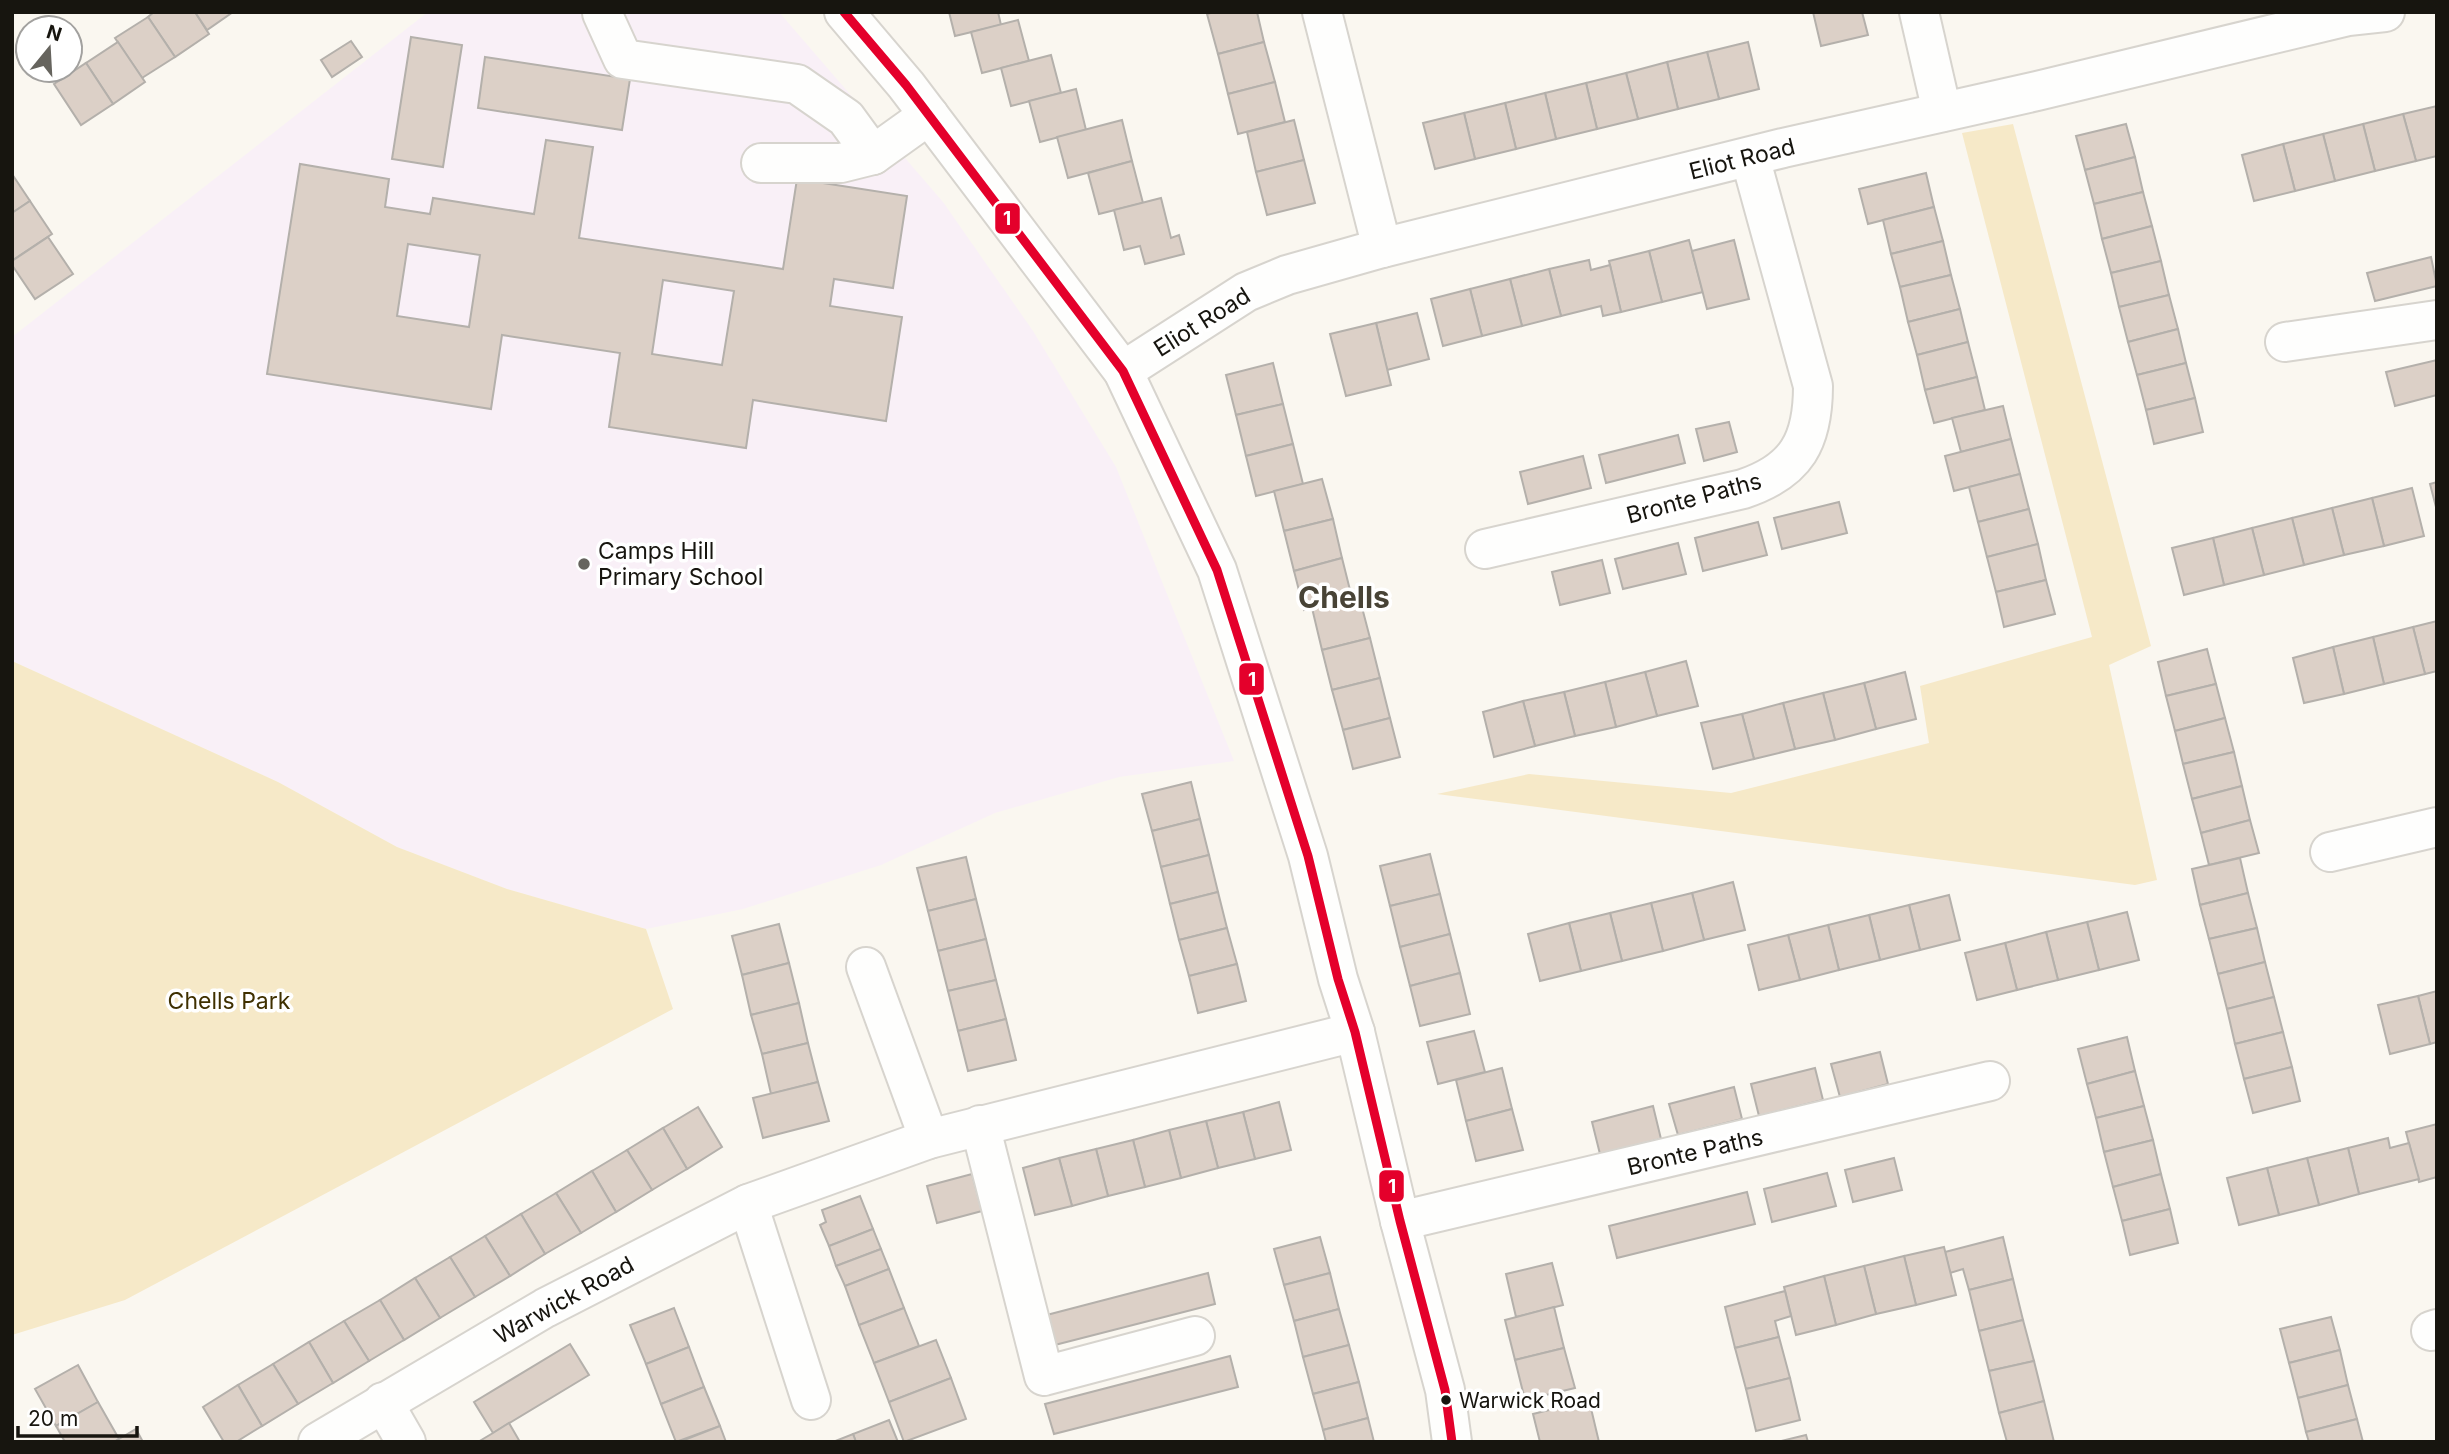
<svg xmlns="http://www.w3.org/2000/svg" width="2449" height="1454" font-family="Inter,sans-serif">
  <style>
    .education { fill: #f9f0f7 }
    .green { fill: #f6e9c8 }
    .building { fill: #dcd0c7; stroke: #b4b0ab; stroke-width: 2; fill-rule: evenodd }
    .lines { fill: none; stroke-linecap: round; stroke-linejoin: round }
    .minor-casing { stroke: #d7d4ce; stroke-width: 42 }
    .minor { stroke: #fefefd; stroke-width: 38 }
    .bus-1-casing { stroke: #fff; stroke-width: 14 }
    .bus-1 { stroke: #e4002b; stroke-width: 9 }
    .poi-dot { fill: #66645e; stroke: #fff; stroke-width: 2.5 }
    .bus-dot { fill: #17150f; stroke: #fff; stroke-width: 2.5 }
    .labels { text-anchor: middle; stroke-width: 7; stroke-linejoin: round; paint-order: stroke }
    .bus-label { font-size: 21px; fill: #17150f; stroke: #fff; text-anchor: start }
    .street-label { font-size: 23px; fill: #17150f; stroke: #fff }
    .poi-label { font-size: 23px; fill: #17150f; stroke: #fff; text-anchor: start }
    .park-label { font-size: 23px; fill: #3f3000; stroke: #fff }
    .district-label { font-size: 30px; font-weight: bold; fill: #484336; stroke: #fff }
    .line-badge { stroke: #fff; stroke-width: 2.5 }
    .badge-label { font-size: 19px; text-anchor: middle; font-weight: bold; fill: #fff }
  </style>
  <rect width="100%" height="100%" fill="#faf7f0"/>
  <polygon class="education" points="428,12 779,12 943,202 1033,331 1116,467 1234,761 1119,777 995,813 881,865 743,909 646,929 507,889 397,847 278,782 12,661 12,337"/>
  <g class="green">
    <polygon points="2013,124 2151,646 2109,665 2157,880 2135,885 1437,794 1529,774 1731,793 1929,743 1920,686 2092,637 1962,133"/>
    <polygon points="12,661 278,782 397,847 507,889 646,929 673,1009 125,1300 12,1335"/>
  </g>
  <g class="building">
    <polygon points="154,12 195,12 209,34 175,57 148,17"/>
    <polygon points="195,12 233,12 207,30"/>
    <polygon points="949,12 998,12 1001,25 955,36"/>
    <polygon points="1214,12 1257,12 1264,42 1218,54 1207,14"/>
    <polygon points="1813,12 1862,12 1868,35 1821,46"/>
    <polygon points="148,17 175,57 142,78 115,38"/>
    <polygon points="1018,20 1029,61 982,73 971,32"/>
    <polygon points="411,37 462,45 443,167 392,159"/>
    <polygon points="351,41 362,57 332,77 321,60"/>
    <polygon points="118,42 145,82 113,104 86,63"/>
    <polygon points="1264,42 1275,82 1228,94 1218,54"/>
    <polygon points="1748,42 1759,89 1719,99 1707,52"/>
    <polygon points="1707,52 1719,99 1678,109 1667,62"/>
    <polygon points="1051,55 1061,93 1011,106 1001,68"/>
    <polygon points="485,57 630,79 622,130 478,108"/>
    <polygon points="1667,62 1678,109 1638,119 1626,73"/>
    <polygon points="86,63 113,104 81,125 54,84"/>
    <polygon points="1626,73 1638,119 1597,129 1586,83"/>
    <polygon points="1275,82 1285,122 1238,134 1228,94"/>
    <polygon points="1586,83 1597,129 1556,139 1545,93"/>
    <polygon points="1076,89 1086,130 1040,142 1029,101"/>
    <polygon points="1545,93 1556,139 1516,149 1505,103"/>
    <polygon points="1505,103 1516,149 1475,159 1464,113"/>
    <polygon points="2437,106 2437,156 2416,161 2403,114"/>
    <polygon points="1464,113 1475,159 1435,169 1423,123"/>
    <polygon points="2403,114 2416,161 2375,171 2363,124"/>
    <polygon points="1122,120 1132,161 1068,178 1057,137"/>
    <polygon points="1294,120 1304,160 1256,172 1247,132"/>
    <polygon points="2126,124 2135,157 2085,170 2076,136"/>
    <polygon points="2363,124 2375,171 2335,181 2323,134"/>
    <polygon points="2323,134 2335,181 2295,191 2283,144"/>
    <path d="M546 140 593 147 579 238 783 269 797 179 907 196 893 288 834 279 830 306 902 317 886 421 753 400 746 448 609 427 620 353 502 335 491 409 267 374 300 164 389 179 385 207 430 214 433 198 534 214ZM408 244 480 255 469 327 397 316ZM663 280 734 291 722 365 652 354Z"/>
    <polygon points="2283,144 2295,191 2254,201 2242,155"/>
    <polygon points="2135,157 2143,192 2094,204 2085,170"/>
    <polygon points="1304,160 1315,203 1267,215 1256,172"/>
    <polygon points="1132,161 1143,203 1099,214 1088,173"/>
    <polygon points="1926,173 1934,207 1868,224 1859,189"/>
    <polygon points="12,174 30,201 12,213"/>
    <polygon points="2143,192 2152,226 2102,239 2094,204"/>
    <polygon points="1161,198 1171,238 1179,235 1184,254 1145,264 1140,246 1124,250 1114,210"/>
    <polygon points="30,201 52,234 13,260 12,213"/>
    <polygon points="1934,207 1943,241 1891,254 1883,220"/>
    <polygon points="2152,226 2161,261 2111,273 2102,239"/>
    <polygon points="48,237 73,274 35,299 12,265 12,261"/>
    <polygon points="1689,240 1703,292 1662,302 1649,251"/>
    <polygon points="1734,240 1749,299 1707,309 1692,251"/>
    <polygon points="1943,241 1951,275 1900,287 1891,254"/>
    <polygon points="1649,251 1662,302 1621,312 1609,261"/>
    <polygon points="2431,257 2437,286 2375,301 2367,273"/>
    <polygon points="1589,260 1591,270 1610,265 1621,312 1603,316 1601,306 1561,316 1549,269"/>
    <polygon points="2161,261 2169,295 2119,307 2111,273"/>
    <polygon points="1549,269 1561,316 1522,326 1510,279"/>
    <polygon points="1951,275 1960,309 1908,322 1900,287"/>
    <polygon points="1510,279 1522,326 1482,336 1470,289"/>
    <polygon points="1470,289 1482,336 1443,346 1431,299"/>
    <polygon points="2169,295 2178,329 2128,342 2119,307"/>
    <polygon points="1960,309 1968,342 1917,355 1908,322"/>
    <polygon points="1417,313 1429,359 1387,370 1376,323"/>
    <polygon points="1376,323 1391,385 1346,396 1330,334"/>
    <polygon points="2178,329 2186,363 2137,375 2128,342"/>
    <polygon points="1968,342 1977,377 1925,390 1917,355"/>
    <polygon points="2437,360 2437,395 2395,406 2386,372"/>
    <polygon points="1273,363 1283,404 1236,415 1226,375"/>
    <polygon points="2186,363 2195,398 2146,410 2137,375"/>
    <polygon points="1977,377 1985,410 1934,423 1925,390"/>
    <polygon points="2195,398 2203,432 2154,444 2146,410"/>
    <polygon points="1283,404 1293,444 1246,456 1236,415"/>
    <polygon points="2003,406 2011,439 1961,452 1952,418"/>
    <polygon points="1729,422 1737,452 1704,461 1696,429"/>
    <polygon points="1678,435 1685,463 1606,483 1599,455"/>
    <polygon points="2011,439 2020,474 1954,491 1945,456"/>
    <polygon points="1293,444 1303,484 1256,496 1246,456"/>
    <polygon points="1583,456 1591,488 1528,504 1520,472"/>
    <polygon points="2020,474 2029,509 1978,522 1969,487"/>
    <polygon points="1322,479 1333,519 1284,531 1274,491"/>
    <polygon points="2437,482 2437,511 2430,484"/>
    <polygon points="2412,488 2424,536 2384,546 2372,498"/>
    <polygon points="2372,498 2384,546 2344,555 2332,508"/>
    <polygon points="1839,502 1847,533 1782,549 1774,518"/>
    <polygon points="2332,508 2344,555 2304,565 2292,518"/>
    <polygon points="2029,509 2038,544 1987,557 1978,522"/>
    <polygon points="2292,518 2304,565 2264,575 2252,528"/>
    <polygon points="1333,519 1342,558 1294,571 1284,531"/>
    <polygon points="1758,522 1767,555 1703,571 1695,538"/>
    <polygon points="2252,528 2264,575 2224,585 2213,538"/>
    <polygon points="2213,538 2224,585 2184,595 2172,548"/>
    <polygon points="1678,543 1686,574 1623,589 1615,559"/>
    <polygon points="2038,544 2046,580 1996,592 1987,557"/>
    <polygon points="1342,558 1352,598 1304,610 1294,571"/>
    <polygon points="1602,560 1610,593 1560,605 1552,572"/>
    <polygon points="2046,580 2055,614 2004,627 1996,592"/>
    <polygon points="1359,596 1370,638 1322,650 1312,608"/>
    <polygon points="2437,621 2437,671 2425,674 2413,627"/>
    <polygon points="2413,627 2425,674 2384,684 2373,637"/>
    <polygon points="2373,637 2384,684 2344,694 2333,647"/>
    <polygon points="1370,638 1380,678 1332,690 1322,650"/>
    <polygon points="2333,647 2344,694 2304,703 2293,658"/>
    <polygon points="2207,649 2216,684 2166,696 2158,662"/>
    <polygon points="1686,661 1698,706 1657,716 1645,672"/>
    <polygon points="1645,672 1657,716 1616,727 1605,682"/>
    <polygon points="1905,672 1916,719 1876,729 1864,683"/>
    <polygon points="1380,678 1390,718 1343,730 1332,690"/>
    <polygon points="1605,682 1616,727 1575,736 1564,692"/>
    <polygon points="1864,683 1876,729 1835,740 1823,693"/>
    <polygon points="2216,684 2225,718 2175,731 2166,696"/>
    <polygon points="1564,692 1575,736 1535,746 1523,701"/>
    <polygon points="1823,693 1835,740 1795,749 1783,703"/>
    <polygon points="1523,701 1535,746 1494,757 1483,712"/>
    <polygon points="1783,703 1795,749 1754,759 1742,714"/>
    <polygon points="1742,714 1754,759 1713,769 1701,723"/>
    <polygon points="1390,718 1400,757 1353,769 1343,730"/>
    <polygon points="2225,718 2234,752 2183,764 2175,731"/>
    <polygon points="2234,752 2242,786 2192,799 2183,764"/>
    <polygon points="1191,782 1200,819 1152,831 1142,794"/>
    <polygon points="2242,786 2250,820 2201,833 2192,799"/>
    <polygon points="1200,819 1209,855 1161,867 1152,831"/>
    <polygon points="2250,820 2259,853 2209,865 2201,833"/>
    <polygon points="1430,854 1440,894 1390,906 1380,866"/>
    <polygon points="1209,855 1218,892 1170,904 1161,867"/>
    <polygon points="966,857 976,899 928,911 917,868"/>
    <polygon points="2240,858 2248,893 2200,905 2192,869"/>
    <polygon points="1733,882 1745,930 1704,940 1692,893"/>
    <polygon points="1218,892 1227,928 1179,940 1170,904"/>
    <polygon points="1692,893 1704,940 1663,951 1651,903"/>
    <polygon points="2248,893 2257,928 2209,939 2200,905"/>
    <polygon points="1440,894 1450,934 1400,947 1390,906"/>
    <polygon points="1949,895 1960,940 1920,950 1909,905"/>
    <polygon points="976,899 986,939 938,951 928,911"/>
    <polygon points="1651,903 1663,951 1622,961 1610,913"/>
    <polygon points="1909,905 1920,950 1880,960 1869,915"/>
    <polygon points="2127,912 2139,960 2099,970 2087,922"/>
    <polygon points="1610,913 1622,961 1581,971 1569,923"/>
    <polygon points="1869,915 1880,960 1839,970 1828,925"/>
    <polygon points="2087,922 2099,970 2058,980 2046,932"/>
    <polygon points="1569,923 1581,971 1540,981 1528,934"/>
    <polygon points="779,924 789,963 742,975 732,936"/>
    <polygon points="1828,925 1839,970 1800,980 1788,935"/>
    <polygon points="1227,928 1237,964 1189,976 1179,940"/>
    <polygon points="2257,928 2265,962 2218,974 2209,939"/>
    <polygon points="2046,932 2058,980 2017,990 2005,943"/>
    <polygon points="1450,934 1460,973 1410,986 1400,947"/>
    <polygon points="1788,935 1800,980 1759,990 1748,945"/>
    <polygon points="986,939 996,980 948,991 938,951"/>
    <polygon points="2005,943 2017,990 1977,1000 1965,953"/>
    <polygon points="2265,962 2274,997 2227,1009 2218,974"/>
    <polygon points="789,963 799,1003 751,1015 742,975"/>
    <polygon points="1237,964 1246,1001 1198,1013 1189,976"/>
    <polygon points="1460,973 1470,1014 1420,1026 1410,986"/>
    <polygon points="996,980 1006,1019 958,1031 948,991"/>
    <polygon points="2437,991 2437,1042 2430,1044 2418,996"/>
    <polygon points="2418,996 2430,1044 2390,1054 2378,1005"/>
    <polygon points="2274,997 2283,1032 2235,1044 2227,1009"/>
    <polygon points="799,1003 808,1043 762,1054 751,1015"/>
    <polygon points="1006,1019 1016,1060 968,1071 958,1031"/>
    <polygon points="1474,1031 1485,1072 1438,1084 1427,1042"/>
    <polygon points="2283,1032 2292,1067 2244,1079 2235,1044"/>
    <polygon points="2127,1037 2135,1071 2087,1084 2078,1049"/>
    <polygon points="808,1043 818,1082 771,1094 762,1054"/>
    <polygon points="1880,1052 1888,1084 1840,1097 1831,1064"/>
    <polygon points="2292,1067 2300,1101 2253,1113 2244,1079"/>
    <polygon points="1502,1068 1512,1109 1466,1121 1456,1080"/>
    <polygon points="1815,1068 1823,1100 1759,1116 1751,1084"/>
    <polygon points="2135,1071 2144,1106 2096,1118 2087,1084"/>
    <polygon points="818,1082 829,1121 763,1138 753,1098"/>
    <polygon points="1734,1087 1742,1119 1678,1135 1669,1104"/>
    <polygon points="1279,1102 1291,1150 1255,1159 1243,1112"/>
    <polygon points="1653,1106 1661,1139 1600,1154 1592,1122"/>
    <polygon points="2144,1106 2153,1140 2104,1152 2096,1118"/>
    <polygon points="698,1107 722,1147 687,1169 663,1128"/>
    <polygon points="1512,1109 1523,1150 1476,1161 1466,1121"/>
    <polygon points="1243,1112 1255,1159 1218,1168 1206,1121"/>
    <polygon points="1206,1121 1218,1168 1181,1178 1169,1130"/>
    <polygon points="2437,1124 2437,1177 2419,1182 2406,1132"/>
    <polygon points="663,1128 687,1169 652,1190 627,1150"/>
    <polygon points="1169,1130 1181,1178 1145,1187 1133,1140"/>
    <polygon points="2388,1138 2390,1148 2409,1143 2419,1179 2359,1194 2348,1148"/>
    <polygon points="1133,1140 1145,1187 1108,1196 1096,1149"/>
    <polygon points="2153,1140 2161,1174 2113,1187 2104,1152"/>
    <polygon points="2348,1148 2359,1194 2319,1205 2307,1158"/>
    <polygon points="1096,1149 1108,1196 1072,1206 1059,1158"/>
    <polygon points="627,1150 652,1190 616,1212 592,1171"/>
    <polygon points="1059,1158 1072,1206 1035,1215 1023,1168"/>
    <polygon points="1894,1158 1902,1190 1853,1202 1845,1170"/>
    <polygon points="2307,1158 2319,1205 2279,1215 2267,1168"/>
    <polygon points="2267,1168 2279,1215 2239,1225 2227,1178"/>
    <polygon points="592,1171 616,1212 581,1233 556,1193"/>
    <polygon points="1827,1173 1836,1206 1772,1222 1764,1189"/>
    <polygon points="972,1174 982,1211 937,1223 927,1186"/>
    <polygon points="2161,1174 2170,1209 2122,1221 2113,1187"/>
    <polygon points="1747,1192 1755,1224 1617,1258 1609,1226"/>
    <polygon points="556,1193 581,1233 545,1254 521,1214"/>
    <polygon points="860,1196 873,1229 829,1246 820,1225 826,1222 822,1210"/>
    <polygon points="2170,1209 2178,1243 2130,1255 2122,1221"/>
    <polygon points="521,1214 545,1254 510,1276 485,1236"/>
    <polygon points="873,1229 881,1249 836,1266 829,1246"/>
    <polygon points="485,1236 510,1276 475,1297 450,1257"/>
    <polygon points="1320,1237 1330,1273 1284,1285 1274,1249"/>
    <polygon points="2003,1237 2013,1279 1969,1290 1963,1269 1950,1273 1945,1252"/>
    <polygon points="1944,1247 1956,1295 1916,1305 1904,1256"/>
    <polygon points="881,1249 889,1269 845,1286 836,1266"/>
    <polygon points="1904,1256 1916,1305 1876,1314 1864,1266"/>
    <polygon points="450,1257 475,1297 440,1318 415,1278"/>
    <polygon points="1552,1263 1563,1305 1516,1317 1506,1274"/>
    <polygon points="1864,1266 1876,1314 1836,1325 1824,1276"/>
    <polygon points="889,1269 904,1308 859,1325 845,1286"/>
    <polygon points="1208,1273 1215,1304 1047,1347 1039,1317"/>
    <polygon points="1330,1273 1339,1309 1294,1321 1284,1285"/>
    <polygon points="1824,1276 1836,1325 1796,1335 1784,1287"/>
    <polygon points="415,1278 440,1318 404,1340 380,1300"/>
    <polygon points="2013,1279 2023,1320 1979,1331 1969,1290"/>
    <polygon points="1785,1291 1791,1316 1775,1321 1779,1337 1735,1348 1725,1307"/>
    <polygon points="380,1300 404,1340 369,1361 344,1321"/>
    <polygon points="1554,1307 1564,1348 1515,1360 1505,1320"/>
    <polygon points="674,1308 689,1347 646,1364 630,1325"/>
    <polygon points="904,1308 919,1346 874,1363 859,1325"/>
    <polygon points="1339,1309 1349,1345 1303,1357 1294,1321"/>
    <polygon points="2331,1317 2340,1350 2289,1363 2280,1329"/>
    <polygon points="2023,1320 2034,1361 1989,1371 1979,1331"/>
    <polygon points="344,1321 369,1361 333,1383 309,1342"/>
    <polygon points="1779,1337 1790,1378 1746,1389 1735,1348"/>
    <polygon points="936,1340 951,1378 889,1402 874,1363"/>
    <polygon points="309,1342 333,1383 298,1404 273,1364"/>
    <polygon points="570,1344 589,1375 493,1433 474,1402"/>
    <polygon points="1349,1345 1359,1382 1313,1394 1303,1357"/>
    <polygon points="689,1347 704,1387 661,1404 646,1364"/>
    <polygon points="1564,1348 1575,1388 1525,1400 1515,1360"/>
    <polygon points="2340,1350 2348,1385 2298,1398 2289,1363"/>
    <polygon points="1230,1356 1238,1387 1054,1434 1045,1404"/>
    <polygon points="2034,1361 2044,1401 1999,1413 1989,1371"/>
    <polygon points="273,1364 298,1404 262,1426 238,1385"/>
    <polygon points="78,1365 98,1402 56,1426 35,1389"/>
    <polygon points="951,1378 966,1419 904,1442 889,1402"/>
    <polygon points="1790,1378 1800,1420 1756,1431 1746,1389"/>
    <polygon points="1359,1382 1368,1418 1323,1430 1313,1394"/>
    <polygon points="238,1385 262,1426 236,1442 224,1442 203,1407"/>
    <polygon points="2348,1385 2357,1419 2306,1432 2298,1398"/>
    <polygon points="704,1387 720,1426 676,1442 661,1404"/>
    <polygon points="1589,1400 1599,1442 1540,1442 1533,1414"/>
    <polygon points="2044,1401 2054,1442 2007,1442 1999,1413"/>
    <polygon points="98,1402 119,1439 114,1442 65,1442 56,1426"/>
    <polygon points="1368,1418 1374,1442 1326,1442 1323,1430"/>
    <polygon points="2357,1419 2363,1442 2309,1442 2306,1432"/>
    <polygon points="889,1420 898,1442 856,1442 853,1434"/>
    <polygon points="509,1423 520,1442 478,1442 493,1433"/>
    <polygon points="720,1426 726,1442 679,1442"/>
    <polygon points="136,1429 143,1442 114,1442 119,1439"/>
    <polygon points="853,1434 856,1442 833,1442"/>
    <polygon points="1806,1435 1808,1442 1777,1442"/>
  </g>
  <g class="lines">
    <g class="minor-casing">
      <g id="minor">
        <polyline points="844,12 906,85 1123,371 1217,570 1308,856 1338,979 1355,1032 1400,1221 1445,1390 1452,1442"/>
        <polyline points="1322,12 1382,248"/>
        <polyline points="1919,12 1942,112"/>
        <polyline points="602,13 623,59 797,84 846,118 873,155"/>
        <polyline points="761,163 841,163 873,155 929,115"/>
        <polyline points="2285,342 2437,320"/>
        <polyline points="1123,371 1246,292 1287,275 1382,248 1783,148 2037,91 2348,16 2385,12"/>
        <path d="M1485 549 1743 489C1797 471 1813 441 1813 386L1750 157"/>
        <polyline points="2330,852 2437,827"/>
        <polyline points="866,967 929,1139"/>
        <polyline points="980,1125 1044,1376 1195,1336"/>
        <polyline points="748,1204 811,1400"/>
        <polyline points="1400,1221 1990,1081"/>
        <polyline points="2431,1331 2437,1329"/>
        <polyline points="383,1402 406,1442"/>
        <polyline points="318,1442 545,1308 748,1204 929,1139 1355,1032"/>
      </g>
    </g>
    <use href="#minor" class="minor"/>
    <g class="bus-1-casing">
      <polyline id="bus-1" points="844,12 906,85 1123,371 1217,570 1308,856 1338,979 1355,1032 1400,1221 1445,1390 1452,1442"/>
    </g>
    <use href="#bus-1" class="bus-1"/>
  </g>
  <circle class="poi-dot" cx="584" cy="564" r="7"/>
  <circle class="bus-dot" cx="1446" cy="1400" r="6"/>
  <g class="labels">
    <g class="bus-label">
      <text x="1459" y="1408">Warwick Road</text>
    </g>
    <g class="street-label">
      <text transform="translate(1742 159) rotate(-14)" y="8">Eliot Road</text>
      <text transform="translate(1202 322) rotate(-32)" y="8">Eliot Road</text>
      <text transform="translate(1694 498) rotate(-15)" y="8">Bronte Paths</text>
      <text transform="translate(1695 1152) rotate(-13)" y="8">Bronte Paths</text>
      <text transform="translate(564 1300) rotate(-29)" y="8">Warwick Road</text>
    </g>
    <g class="poi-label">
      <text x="598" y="559">Camps Hill<tspan x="598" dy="26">Primary School</tspan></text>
    </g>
    <g class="park-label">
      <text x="229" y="1009">Chells Park</text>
    </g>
    <g class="district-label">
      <text x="1344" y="608">Chells</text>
    </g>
  </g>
  <g class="line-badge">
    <rect x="994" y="202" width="27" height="33" rx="7" fill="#e4002b"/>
    <rect x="1238" y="662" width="27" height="34" rx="7" fill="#e4002b"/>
    <rect x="1378" y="1169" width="27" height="34" rx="7" fill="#e4002b"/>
  </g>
  <g class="badge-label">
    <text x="1007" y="225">1</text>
    <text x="1252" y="686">1</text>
    <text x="1392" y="1193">1</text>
  </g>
  <rect width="2449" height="1454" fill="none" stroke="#17150f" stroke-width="28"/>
  <g transform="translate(49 49) rotate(18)"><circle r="33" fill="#ffffff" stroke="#a2a19f" stroke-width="2"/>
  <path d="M0-5L12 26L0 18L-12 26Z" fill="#66645e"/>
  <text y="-10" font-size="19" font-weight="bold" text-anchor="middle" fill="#17150f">N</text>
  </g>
  <path d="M18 1426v10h119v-10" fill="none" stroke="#17150f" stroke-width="3.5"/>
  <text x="28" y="1426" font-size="21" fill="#17150f" stroke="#ffffff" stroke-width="5" paint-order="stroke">20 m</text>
</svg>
